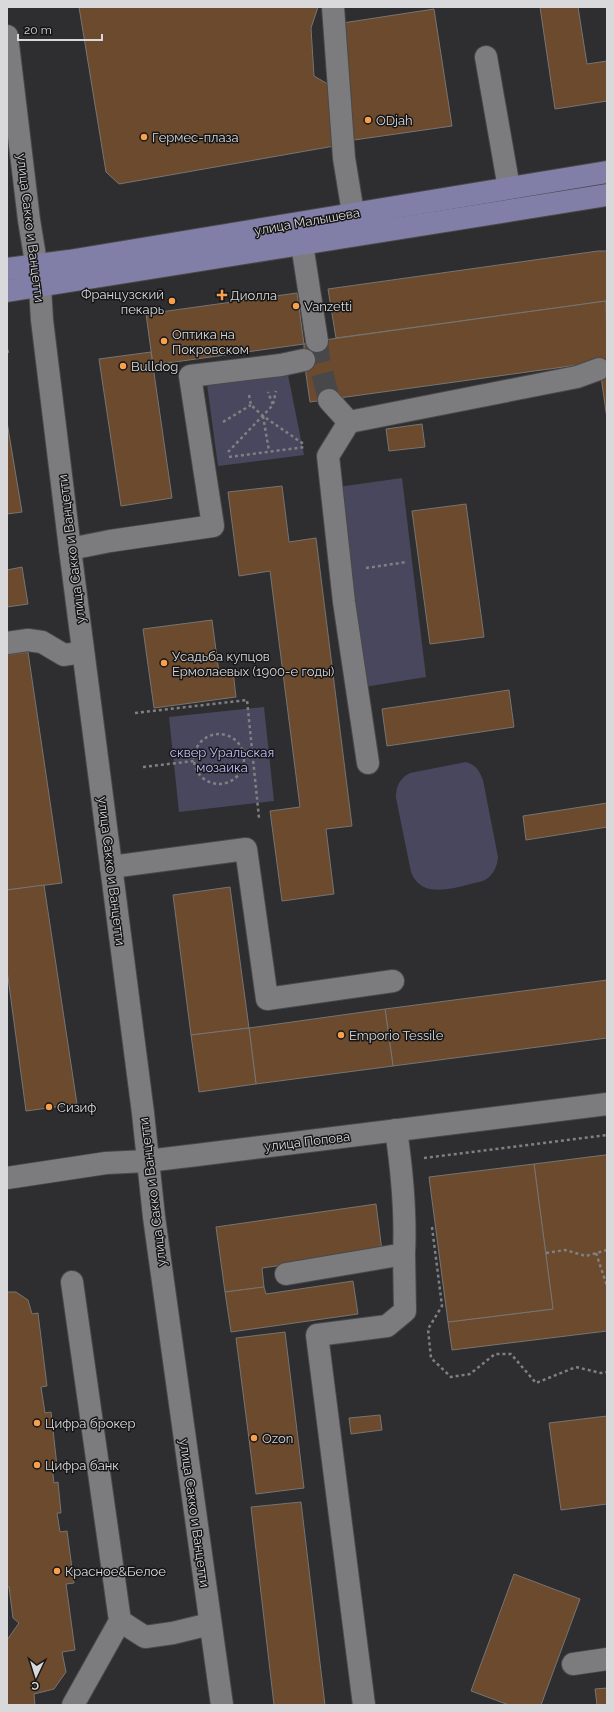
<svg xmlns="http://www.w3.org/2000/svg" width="614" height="1712" font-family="Raleway,sans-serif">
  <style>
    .green { fill: #48475d }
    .building { fill: #6b4a2d; stroke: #777472 }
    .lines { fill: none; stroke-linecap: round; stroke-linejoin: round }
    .minor-tunnel { stroke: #48484a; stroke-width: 22; stroke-dasharray: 22 11; stroke-linecap: butt }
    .minor-casing { stroke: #49494b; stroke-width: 24 }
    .major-casing { stroke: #49494b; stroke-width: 24 }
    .path { stroke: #808082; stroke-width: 2.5; stroke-dasharray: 3 3; stroke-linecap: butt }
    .minor { stroke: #7c7c7f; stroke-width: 22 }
    .major { stroke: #817fa7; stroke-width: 22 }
    .poi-dot { fill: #f9a04c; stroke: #161617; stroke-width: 1.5 }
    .labels { text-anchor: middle; stroke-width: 3; stroke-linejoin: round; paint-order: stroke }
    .poi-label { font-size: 13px; fill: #d9d9db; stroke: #161617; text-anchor: start }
    .street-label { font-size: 13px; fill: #d9d9db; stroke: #161617 }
    .park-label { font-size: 13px; fill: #c0bcfe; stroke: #161617 }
  </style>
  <rect width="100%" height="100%" fill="#2e2e30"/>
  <g class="green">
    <polygon points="287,370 304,455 218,466 207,384"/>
    <polygon points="402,478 426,677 364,687 338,487"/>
    <polygon points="264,707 274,801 179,812 169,717"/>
    <path d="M466 762C476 765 479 770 483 780L498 857C497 868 493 876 483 881 459 886 422 902 411 872L396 798C396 786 399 779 410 773Z"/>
  </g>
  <g class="building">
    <polygon points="79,7 318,7 311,28 314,76 333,87 340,145 119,184 106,172"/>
    <polygon points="540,7 578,7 587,64 607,61 607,101 555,109"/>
    <polygon points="434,9 452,126 354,140 336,24"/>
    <polygon points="598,251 607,251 607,309 606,301 336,338 328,289"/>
    <polygon points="297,293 304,344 153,365 146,314"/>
    <polygon points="606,301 607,361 310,402 304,360 304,344 317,341"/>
    <polygon points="151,352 172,498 121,506 99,359"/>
    <polygon points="607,361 607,419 599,362"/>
    <polygon points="7,422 22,512 7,514"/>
    <polygon points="422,424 425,447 389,451 386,429"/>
    <polygon points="282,486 289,542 316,538 352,826 326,829 334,894 282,901 270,811 300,807 270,571 239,576 228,492"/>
    <polygon points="466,504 484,637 430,644 412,511"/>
    <polygon points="22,567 28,604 7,607 7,570"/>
    <polygon points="212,620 219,673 233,671 236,697 154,708 143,629"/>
    <polygon points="28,652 62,883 7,890 7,655"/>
    <polygon points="509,690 514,727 387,746 382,709"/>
    <polygon points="607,803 607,827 526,840 523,816"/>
    <polygon points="44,885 77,1104 26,1111 7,970 7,890"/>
    <polygon points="230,887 249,1028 191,1035 173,895"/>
    <polygon points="607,980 607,1038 393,1066 385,1009"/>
    <polygon points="385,1009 393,1066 256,1084 249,1028"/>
    <polygon points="249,1028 256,1084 199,1092 191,1035"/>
    <polygon points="605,1155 607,1155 607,1331 452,1350 448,1322 553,1309 534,1164"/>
    <polygon points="534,1164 553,1309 448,1322 429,1177"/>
    <polygon points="376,1204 382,1251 262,1268 264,1287 225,1292 216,1227"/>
    <polygon points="353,1281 358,1314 231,1332 225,1292 264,1287 266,1294"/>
    <polygon points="7,1292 16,1292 28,1300 32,1314 38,1313 47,1386 41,1387 45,1413 51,1412 57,1466 52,1467 54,1483 58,1482 61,1513 57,1513 60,1532 67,1531 74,1583 66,1584 75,1650 62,1652 66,1672 54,1689 34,1694 35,1705 7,1705 7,1640 19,1623 13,1618 9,1587 7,1587"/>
    <polygon points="285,1332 304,1488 256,1494 236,1338"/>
    <polygon points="380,1415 382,1430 351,1434 349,1418"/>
    <polygon points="607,1416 607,1504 561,1510 549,1423"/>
    <polygon points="301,1502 325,1705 274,1705 251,1507"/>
    <polygon points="514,1574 580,1599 541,1705 509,1705 471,1691"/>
    <polygon points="607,1688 607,1705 597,1705 595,1689"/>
  </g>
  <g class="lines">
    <polyline class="minor-tunnel" points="317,341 319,360 329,400"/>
    <g class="minor-casing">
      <g id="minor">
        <polyline points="333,7 344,158 353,213"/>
        <polyline points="7,36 29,220 40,287 42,320 70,549 143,1113 154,1217 222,1705"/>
        <polyline points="486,57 509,188"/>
        <polyline points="299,225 317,341"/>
        <polyline points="329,400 349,422 328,456 344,602 368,763"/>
        <polyline points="349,422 577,377 599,369"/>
        <polyline points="70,549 110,541 213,526 190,376 281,365 304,360"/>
        <polyline points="7,643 28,640 42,642 64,655 83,652"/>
        <polyline points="111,867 246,849 267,999 393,981"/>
        <polyline points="7,1178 106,1163 147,1161 197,1155 607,1104"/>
        <path d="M286 1274 404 1254C406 1213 402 1171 396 1130"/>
        <polyline points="72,1282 120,1621 73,1705"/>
        <polyline points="120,1621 145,1637 173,1633 210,1624"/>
        <polyline points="573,1664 607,1659"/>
        <polyline points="364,1705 317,1335 387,1326 405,1311 404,1254"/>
      </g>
    </g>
    <g class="major-casing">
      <g id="major">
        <polyline points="7,269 69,261 607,172"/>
        <polyline points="7,291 607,195"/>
      </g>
    </g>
    <g class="path">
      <polyline points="7,350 8,353"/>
      <polyline points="249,395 251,405 263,416 305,445"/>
      <polyline points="273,404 276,391"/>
      <polyline points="263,416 269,451"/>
      <polyline points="223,422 251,405"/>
      <polyline points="228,452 273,405 268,392"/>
      <polyline points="229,457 305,447"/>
      <polyline points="366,568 407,562"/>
      <polyline points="135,713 247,700 259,818"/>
      <circle cx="219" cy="759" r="25"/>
      <polyline points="143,767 194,761"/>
      <polyline points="424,1158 607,1135"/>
      <polyline points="432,1227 442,1306 428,1329 431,1358 451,1377 470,1374 495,1354 511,1354 536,1383 576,1367 601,1373 607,1372"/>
      <polyline points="546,1253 565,1250 586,1256 607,1250"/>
      <polyline points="596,1253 607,1286"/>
    </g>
    <use href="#minor" class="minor"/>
    <use href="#major" class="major"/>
  </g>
  <g class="poi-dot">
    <circle cx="368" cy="120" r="4"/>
    <circle cx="144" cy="137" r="4"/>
    <path d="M220 289h4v4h4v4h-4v4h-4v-4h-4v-4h4z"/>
    <circle cx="172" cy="301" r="4"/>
    <circle cx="296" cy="306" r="4"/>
    <circle cx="164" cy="341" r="4"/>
    <circle cx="123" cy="366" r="4"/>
    <circle cx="164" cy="663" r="4"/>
    <circle cx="341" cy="1035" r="4"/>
    <circle cx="49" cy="1107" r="4"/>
    <circle cx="37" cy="1423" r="4"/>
    <circle cx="254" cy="1438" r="4"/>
    <circle cx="37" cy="1465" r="4"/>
    <circle cx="57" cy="1571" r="4"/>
  </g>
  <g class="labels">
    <g class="poi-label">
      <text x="376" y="125">ODjah</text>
      <text x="152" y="142">Гермес-плаза</text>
      <text x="164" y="299" text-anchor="end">Французский<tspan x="164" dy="15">пекарь</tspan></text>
      <text x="230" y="300">Диолла</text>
      <text x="304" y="311">Vanzetti</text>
      <text x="172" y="339">Оптика на<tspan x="172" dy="15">Покровском</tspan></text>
      <text x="131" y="371">Bulldog</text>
      <text x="172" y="661">Усадьба купцов<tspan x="172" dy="15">Ермолаевых (1900-е годы)</tspan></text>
      <text x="349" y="1040">Emporio Tessile</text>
      <text x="57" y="1112">Сизиф</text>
      <text x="45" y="1428">Цифра брокер</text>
      <text x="262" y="1443">Ozon</text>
      <text x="45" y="1470">Цифра банк</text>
      <text x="65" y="1576">Красное&amp;Белое</text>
    </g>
    <g class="street-label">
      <text transform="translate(307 221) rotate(-10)" y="5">улица Малышева</text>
      <text transform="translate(31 228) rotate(83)" y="5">улица Сакко и Ванцетти</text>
      <text transform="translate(71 549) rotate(-97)" y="5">улица Сакко и Ванцетти</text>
      <text transform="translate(112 871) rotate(83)" y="5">улица Сакко и Ванцетти</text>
      <text transform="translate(307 1141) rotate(-7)" y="5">улица Попова</text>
      <text transform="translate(152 1192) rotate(-97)" y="5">улица Сакко и Ванцетти</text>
      <text transform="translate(195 1513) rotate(82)" y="5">улица Сакко и Ванцетти</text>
    </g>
    <g class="park-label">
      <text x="222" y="757">сквер Уральская<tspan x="222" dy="15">мозаика</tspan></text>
    </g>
  </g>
  <rect width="614" height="1712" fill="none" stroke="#d9d9db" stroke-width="16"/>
  <g transform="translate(36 1676) rotate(184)" stroke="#161617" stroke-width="3" paint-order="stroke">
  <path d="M0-3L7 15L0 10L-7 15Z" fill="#d9d9db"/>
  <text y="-6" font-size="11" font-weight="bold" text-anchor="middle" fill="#d9d9db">С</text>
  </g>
  <path d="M18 34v6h84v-6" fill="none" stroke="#d9d9db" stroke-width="2"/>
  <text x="24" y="34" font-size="12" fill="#d9d9db" stroke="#161617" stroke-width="3" paint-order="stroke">20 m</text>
</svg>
